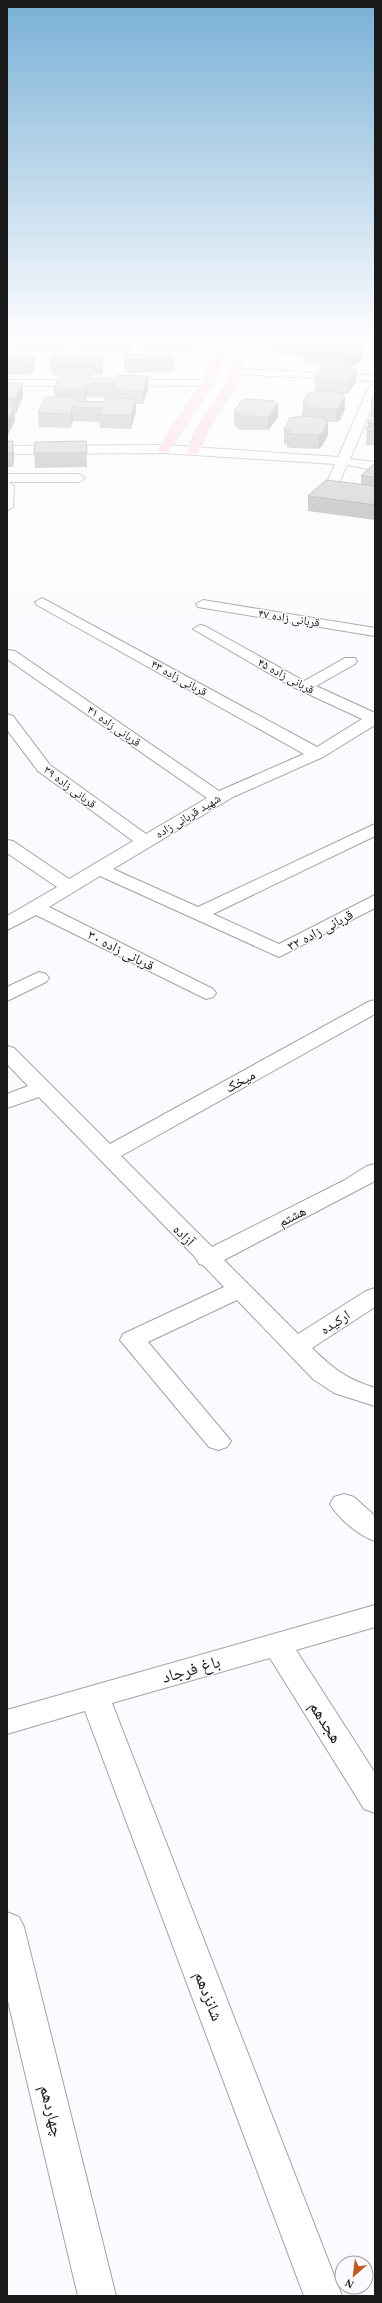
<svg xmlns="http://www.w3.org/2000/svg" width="382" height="2303" font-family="'Times New Roman','Noto Naskh Arabic',serif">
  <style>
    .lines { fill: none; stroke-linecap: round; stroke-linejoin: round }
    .minor-casing { stroke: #a3a2a6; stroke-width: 2 }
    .major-casing { stroke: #d6d6d6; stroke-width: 2 }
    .minor { fill: #fff; fill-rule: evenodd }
    .major { fill: #ffcdd1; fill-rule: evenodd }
    .wall { fill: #a9a7a4; fill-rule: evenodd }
    .shaded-wall { fill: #898886 }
    .building { fill: #c4c2bf; stroke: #898886 }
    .labels { text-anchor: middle; stroke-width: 3; stroke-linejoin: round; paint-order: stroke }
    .far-street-label { font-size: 12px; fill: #19191a; stroke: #fbfafe }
    .street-label { font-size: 14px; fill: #19191a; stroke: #fbfafe }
    .near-street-label { font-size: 17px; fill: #19191a; stroke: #fbfafe }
  </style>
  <rect width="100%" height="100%" fill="#fbfafe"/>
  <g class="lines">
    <g class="minor-casing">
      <g id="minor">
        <polygon points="236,369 375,375 375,381 232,374 231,372"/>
        <polygon points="7,380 86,380 91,383 86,386 7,386"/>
        <polygon points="118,380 208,380 213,383 208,386 114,385 114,381"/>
        <polygon points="375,384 375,400 350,459 375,462 375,470 347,465 335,491 375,496 375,504 324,497 322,494 335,464 164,453 7,454 7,446 164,445 338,457 369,387"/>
        <polygon points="7,474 79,474 85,478 79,482 7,482"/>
        <polygon points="8,482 14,486 13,507 7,511"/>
        <polygon points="42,598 317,747 362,719 291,686 193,629 200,625 205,626 304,681 345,658 355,658 357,661 355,664 316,686 375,713 375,725 323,757 233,797 113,869 198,907 375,824 375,836 213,914 279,944 375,895 375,908 279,957 100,876 49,907 213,989 216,993 213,997 206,999 36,915 7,930 7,916 57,887 7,853 7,840 13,841 69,879 133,841 38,771 7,730 7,714 13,716 50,765 146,834 207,798 7,659 7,650 15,651 219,791 304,754 37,605 35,602"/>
        <polygon points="203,600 375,628 375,636 198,607 196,604"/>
        <polygon points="39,972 46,974 49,978 46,982 7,1001 7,987"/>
        <path d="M375 1000V1014L121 1156 212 1247 343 1181 367 1166 375 1164V1181L224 1260 298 1334 366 1291 375 1288V1307L312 1348C333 1369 347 1379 375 1388V1406L334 1393 313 1379 237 1300 148 1342 231 1441 227 1447 218 1450 209 1447 120 1340 123 1334 224 1287 203 1265 199 1264 196 1258 39 1097 7 1108V1094L28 1086 7 1064V1046L14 1048 110 1144 368 1002Z"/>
        <path d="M344 1494 354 1497 375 1516V1541C359 1536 339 1519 330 1504L334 1497Z"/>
        <polygon points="375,1605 375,1627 296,1650 375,1773 375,1813 364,1809 270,1658 112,1703 342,2296 304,2296 85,1711 7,1734 7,1710"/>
        <polygon points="7,1912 19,1917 24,1927 116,2296 78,2296 7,1997"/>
      </g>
    </g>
    <g class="major-casing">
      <g id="major">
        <polygon points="219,341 229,341 212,384 168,452 160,452 158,449 201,384"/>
        <polygon points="240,341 250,341 237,383 208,430 199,451 197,454 189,454 187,451 196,430 227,383"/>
      </g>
    </g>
    <use href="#minor" class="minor"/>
    <use href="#major" class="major"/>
  </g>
  <g class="wall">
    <polygon points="9,341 65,341 65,345 60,350 48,352 16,350 16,348 10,348"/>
    <polygon points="79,341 132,341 132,348 123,351 89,352 82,351 79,345"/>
    <polygon points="141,341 194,341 194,348 186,351 152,351 142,348"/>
    <polygon points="266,341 368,341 368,342 357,347 362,348 362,361 351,366 353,366 353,369 356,382 347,394 342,394 345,409 340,420 336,422 328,422 328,435 322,446 318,449 291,448 287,447 287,444 284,444 284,430 302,416 303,404 318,391 315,390 315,377 325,366 304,362 304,357 266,350"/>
    <polygon points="7,354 34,355 35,368 30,375 7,374"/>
    <polygon points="124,354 175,359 175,372 126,373 124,367"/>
    <path d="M103 355V368L102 375H91V378L148 389 143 404H136V412L131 429 100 428 99 422 73 421 70 428 39 427 38 413 54 397V389L60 375H52L51 362ZM87 397 113 398 104 402 85 401Z"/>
    <polygon points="7,383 23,396 16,413 14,413 15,420 7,437"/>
    <polygon points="375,390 375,419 371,418 371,405"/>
    <polygon points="275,403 278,417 268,430 241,430 237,429 237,426 234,426 234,412"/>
    <polygon points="375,420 375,445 366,445 367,431 368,427 368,423"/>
    <polygon points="7,441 14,456 13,467 7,467"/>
    <polygon points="86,441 87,467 35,468 34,453"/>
    <polygon points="375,463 375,520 308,511 308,496 361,485 361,476"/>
  </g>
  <g class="shaded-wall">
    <polygon points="48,341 65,341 65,345 60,350 48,352"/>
    <polygon points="123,341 132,341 132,348 123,351"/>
    <polygon points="186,341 194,341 194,348 186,351"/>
    <polygon points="313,341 323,341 305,349 305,345"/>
    <polygon points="351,341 368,341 368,342 350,350"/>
    <polygon points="362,348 362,361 344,369 344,356"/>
    <polygon points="34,355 35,368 30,375 30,362"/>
    <polygon points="103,355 103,368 102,375 101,362"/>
    <polygon points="353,366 353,374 357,369 356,382 347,394 348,381"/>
    <polygon points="148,376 148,389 143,404 143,391"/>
    <polygon points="23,383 23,396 16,413 15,399"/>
    <polygon points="87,384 87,397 85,403 84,390"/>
    <polygon points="342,393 341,403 345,396 345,409 340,420 336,422 336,409"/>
    <polygon points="136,399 136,412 131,429 131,415"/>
    <polygon points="275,401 275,408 278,403 278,417 268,430 268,417"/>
    <polygon points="14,407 15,420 7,437 7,422"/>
    <polygon points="72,407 73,421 70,428 70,414"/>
    <polygon points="325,418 325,428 328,421 328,435 322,446 318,449 319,435"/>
    <polygon points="13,441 14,456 13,467 12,453"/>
  </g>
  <g class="building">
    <polygon points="284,341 313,341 305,345"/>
    <polygon points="322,341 362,348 344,356 304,349"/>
    <polygon points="172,353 175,359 126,360 124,354"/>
    <polygon points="7,354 34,355 30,362 7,361"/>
    <polygon points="53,355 103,355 101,362 51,362"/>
    <polygon points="332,365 353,366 352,369 357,369 348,381 323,381 319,379 320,377 315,377 321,367"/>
    <polygon points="60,374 91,374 89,378 117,378 118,375 148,376 143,391 113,390 115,384 87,384 84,390 54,389"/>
    <polygon points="7,383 23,383 15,399 7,399"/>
    <polygon points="375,390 375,405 371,405"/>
    <polygon points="320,391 342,393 341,395 345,396 340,406 336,409 310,408 306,407 307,405 303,404 308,393"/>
    <polygon points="45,397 77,397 75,401 104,402 105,398 136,399 131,415 99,415 102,408 72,407 70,414 38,413"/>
    <polygon points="246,399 275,401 274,403 278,403 268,417 242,416 237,415 239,413 234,412 241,401"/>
    <polygon points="7,406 14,407 7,422"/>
    <polygon points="303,416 325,418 324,420 328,421 323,432 319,435 292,434 288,433 289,430 284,430 290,418"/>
    <polygon points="369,420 375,420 375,423 368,423"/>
    <polygon points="375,426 375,431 367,431 367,427 375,427"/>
    <polygon points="7,441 13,441 12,453 7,453"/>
    <polygon points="86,441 87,453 34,453 35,442"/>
    <polygon points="375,463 375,477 361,476"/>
    <polygon points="326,480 375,486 375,505 308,496"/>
  </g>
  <linearGradient id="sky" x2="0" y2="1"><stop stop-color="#79b0d6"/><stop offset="0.51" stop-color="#fdfdff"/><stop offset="1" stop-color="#fdfdff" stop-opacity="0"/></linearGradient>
  <rect width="382" height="663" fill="url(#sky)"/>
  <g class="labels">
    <g class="far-street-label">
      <text transform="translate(289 618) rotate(9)" y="4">قربانی زاده ۴۷</text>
      <text transform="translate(286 676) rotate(28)" y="4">قربانی زاده ۴۵</text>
      <text transform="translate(179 678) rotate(29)" y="4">قربانی زاده ۴۳</text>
      <text transform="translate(114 726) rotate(35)" y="4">قربانی زاده ۴۱</text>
      <text transform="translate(70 787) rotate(37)" y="4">قربانی زاده ۳۹</text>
      <text transform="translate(188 816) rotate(-31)" y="4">شهید قربانی زاده</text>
    </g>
    <g class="street-label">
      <text transform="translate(320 930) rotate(-28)" y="5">قربانی زاده ۳۲</text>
      <text transform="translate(121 950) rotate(27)" y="5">قربانی زاده ۳۰</text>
      <text transform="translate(240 1081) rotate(-29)" y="5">میخک</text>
      <text transform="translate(292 1216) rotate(-27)" y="5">هشتم</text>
      <text transform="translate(184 1235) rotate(46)" y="5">آزاده</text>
      <text transform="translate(335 1322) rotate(-33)" y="5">ارکیده</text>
    </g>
    <g class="near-street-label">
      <text transform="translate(191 1669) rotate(-16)" y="6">باغ فرجاد</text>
      <text transform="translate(326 1722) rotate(58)" y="6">هجدهم</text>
      <text transform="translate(209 1996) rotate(69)" y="6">شانزدهم</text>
      <text transform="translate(52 2111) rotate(76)" y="6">چهاردهم</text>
    </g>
  </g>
  <rect width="382" height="2303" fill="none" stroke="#19191a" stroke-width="16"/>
  <g transform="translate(354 2275) rotate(208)"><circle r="19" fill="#fbfafe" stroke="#a1a0a3"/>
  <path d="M0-3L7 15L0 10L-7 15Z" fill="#bf5c23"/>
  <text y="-6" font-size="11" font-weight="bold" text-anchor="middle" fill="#19191a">N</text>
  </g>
</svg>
